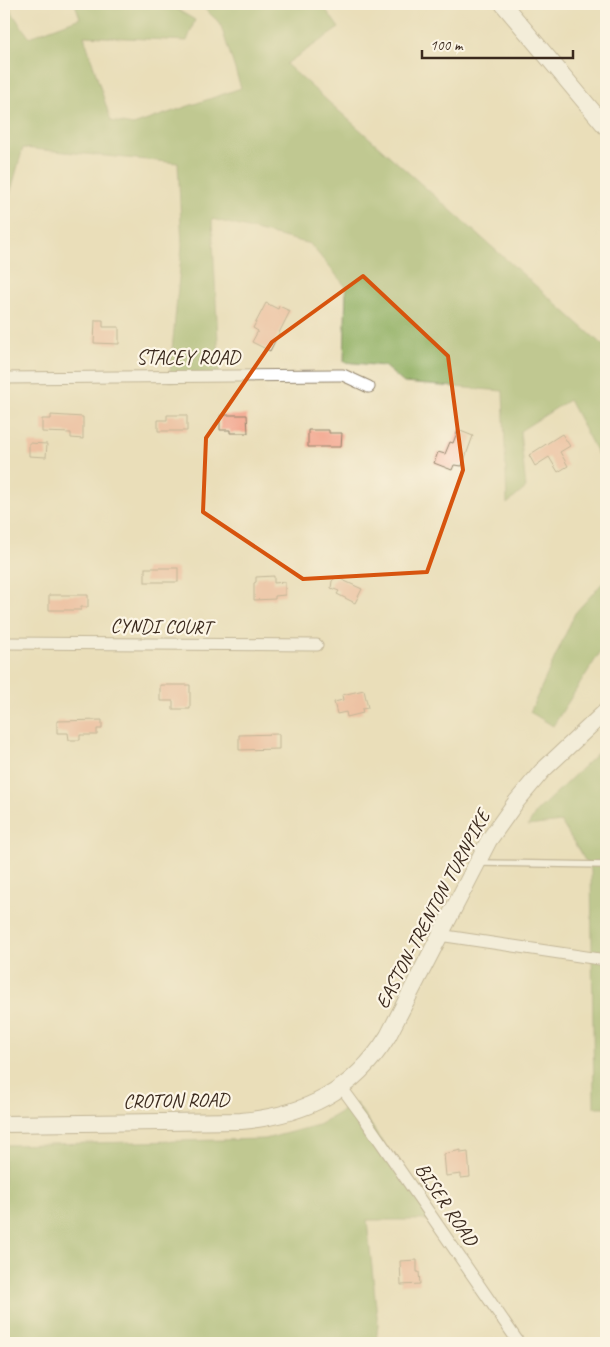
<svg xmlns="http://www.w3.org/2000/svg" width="610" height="1347" font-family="Caveat,sans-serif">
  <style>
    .forest { fill: #8eae61; stroke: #646c40 }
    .building { fill: #f2a088 }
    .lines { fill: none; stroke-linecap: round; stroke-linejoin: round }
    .service-casing { stroke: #92846c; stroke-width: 8 }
    .minor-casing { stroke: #92846c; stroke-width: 13 }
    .secondary-casing { stroke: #92846c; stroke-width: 18 }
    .service { stroke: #fff; stroke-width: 5.5 }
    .minor { stroke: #fff; stroke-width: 11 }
    .secondary { stroke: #fff; stroke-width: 16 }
    .marked { fill: none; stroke: #d7540e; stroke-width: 4; stroke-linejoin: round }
    .labels { text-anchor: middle; stroke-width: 4.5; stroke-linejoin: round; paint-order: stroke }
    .street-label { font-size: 20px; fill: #3b2a1e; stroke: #fcf5e5 }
  </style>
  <rect width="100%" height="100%" fill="#fcf5e5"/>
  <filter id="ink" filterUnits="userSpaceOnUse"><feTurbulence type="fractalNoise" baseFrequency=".02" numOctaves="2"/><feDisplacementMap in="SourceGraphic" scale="10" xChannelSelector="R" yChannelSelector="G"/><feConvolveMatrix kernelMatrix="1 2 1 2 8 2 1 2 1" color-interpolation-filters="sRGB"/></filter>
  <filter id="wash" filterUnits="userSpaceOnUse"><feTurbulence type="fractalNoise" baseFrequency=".0096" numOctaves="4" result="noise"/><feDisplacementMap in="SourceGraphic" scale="20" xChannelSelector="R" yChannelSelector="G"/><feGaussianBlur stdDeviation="1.12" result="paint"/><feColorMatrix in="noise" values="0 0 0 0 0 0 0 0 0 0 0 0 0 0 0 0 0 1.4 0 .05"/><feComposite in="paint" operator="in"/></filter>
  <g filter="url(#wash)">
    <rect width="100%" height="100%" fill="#eadeb9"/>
    <g class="forest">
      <polygon points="4,4 6,4 29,37 80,18 75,4 168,4 195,20 187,41 84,36 111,121 133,125 241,88 220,23 199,4 322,4 339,28 286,64 606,348 606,470 569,400 520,431 526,488 507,504 503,391 404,383 384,366 344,362 346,287 310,244 212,219 220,381 169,381 182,246 178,163 23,148 8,201 4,201"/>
      <polygon points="606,579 606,643 553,726 530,712 575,613"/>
      <polygon points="606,745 606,1107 594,1107 591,870 561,822 528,826 536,812"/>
      <polygon points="356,1103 436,1220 367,1220 378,1325 376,1343 4,1343 4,1145 265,1139 318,1125"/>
    </g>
    <g id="blocks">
      <g class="building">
        <polygon points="266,303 278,309 279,306 290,311 270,351 252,342 258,331 253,328"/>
        <polygon points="95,320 103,320 103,327 119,327 119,344 94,343"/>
        <polygon points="51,415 83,417 83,439 71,438 71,433 42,432 42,419 51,419"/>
        <polygon points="167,415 187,415 187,431 158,431 158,420 167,420"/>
        <polygon points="220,415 247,415 248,433 230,433 230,430 220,430"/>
        <polygon points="308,430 329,430 329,433 342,433 341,447 308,447"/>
        <polygon points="458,430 473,436 462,466 454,465 452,470 434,463 438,452 445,454 450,442 453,443"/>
        <polygon points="562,434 570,446 560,452 568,466 558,472 549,457 535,466 529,455"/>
        <polygon points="29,443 47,444 46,457 29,456"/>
        <rect x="145" y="568" width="33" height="14"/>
        <polygon points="274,576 274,583 285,582 285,595 275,596 275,599 254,600 254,583 256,582 256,577"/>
        <polygon points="336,577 362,589 355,603 337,594 339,591 331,588 332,581"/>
        <polygon points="49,595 88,595 88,607 81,607 81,610 49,610"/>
        <polygon points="160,685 190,685 190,709 173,709 173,701 160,701"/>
        <polygon points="364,690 368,708 362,709 363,713 347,717 346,712 337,714 334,702 343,700 342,695"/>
        <polygon points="102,720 102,729 97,729 97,735 80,735 80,740 69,740 68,733 57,733 57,721"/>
        <polygon points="279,734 279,749 239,750 239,735"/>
        <polygon points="461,1150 461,1153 468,1152 470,1177 461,1178 461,1174 446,1176 444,1154"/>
        <polygon points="417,1260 417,1272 419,1272 420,1284 401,1285 400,1261"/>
      </g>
    </g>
  </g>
  <g filter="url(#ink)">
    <use href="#blocks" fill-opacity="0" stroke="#92846c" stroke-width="1"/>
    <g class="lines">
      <g class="service-casing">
        <polyline id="service" points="479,863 606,865"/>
      </g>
      <g class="minor-casing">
        <g id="minor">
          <polyline points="4,378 337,375 343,375 369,387"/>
          <polyline points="4,643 317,645"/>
          <polyline points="439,935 606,960"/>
          <polyline points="342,1088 364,1118 519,1343"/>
        </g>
      </g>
      <g class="secondary-casing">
        <g id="secondary">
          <polyline points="503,4 606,127"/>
          <path d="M4 1124 241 1121C305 1115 353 1092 388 1036L489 840 516 802 542 771 606 711"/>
        </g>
      </g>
      <use href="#service" class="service"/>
      <use href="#minor" class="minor"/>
      <use href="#secondary" class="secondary"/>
    </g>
  </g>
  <path d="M0 0H610V1347H0ZM363 276 448 356 463 470 427 572 303 579 203 512 206 438 272 342Z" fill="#eadeb9" fill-opacity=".55" fill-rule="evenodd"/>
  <path class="marked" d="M363 276 448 356 463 470 427 572 303 579 203 512 206 438 272 342Z"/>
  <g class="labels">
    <g class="street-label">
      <text x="188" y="364">STACEY ROAD</text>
      <text transform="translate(161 626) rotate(1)" y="7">CYNDI COURT</text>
      <text transform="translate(432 909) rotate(-62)" y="7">EASTON-TRENTON TURNPIKE</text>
      <text transform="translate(176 1100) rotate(-1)" y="7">CROTON ROAD</text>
      <text transform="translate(447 1204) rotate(56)" y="7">BISER ROAD</text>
    </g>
  </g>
  <rect width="610" height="1347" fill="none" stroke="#fcf5e5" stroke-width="20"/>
  <path d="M422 50v8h151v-8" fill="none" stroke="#3b2a1e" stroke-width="2.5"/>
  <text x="430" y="50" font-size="15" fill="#3b2a1e" stroke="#fcf5e5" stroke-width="4" paint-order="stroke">100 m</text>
</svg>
